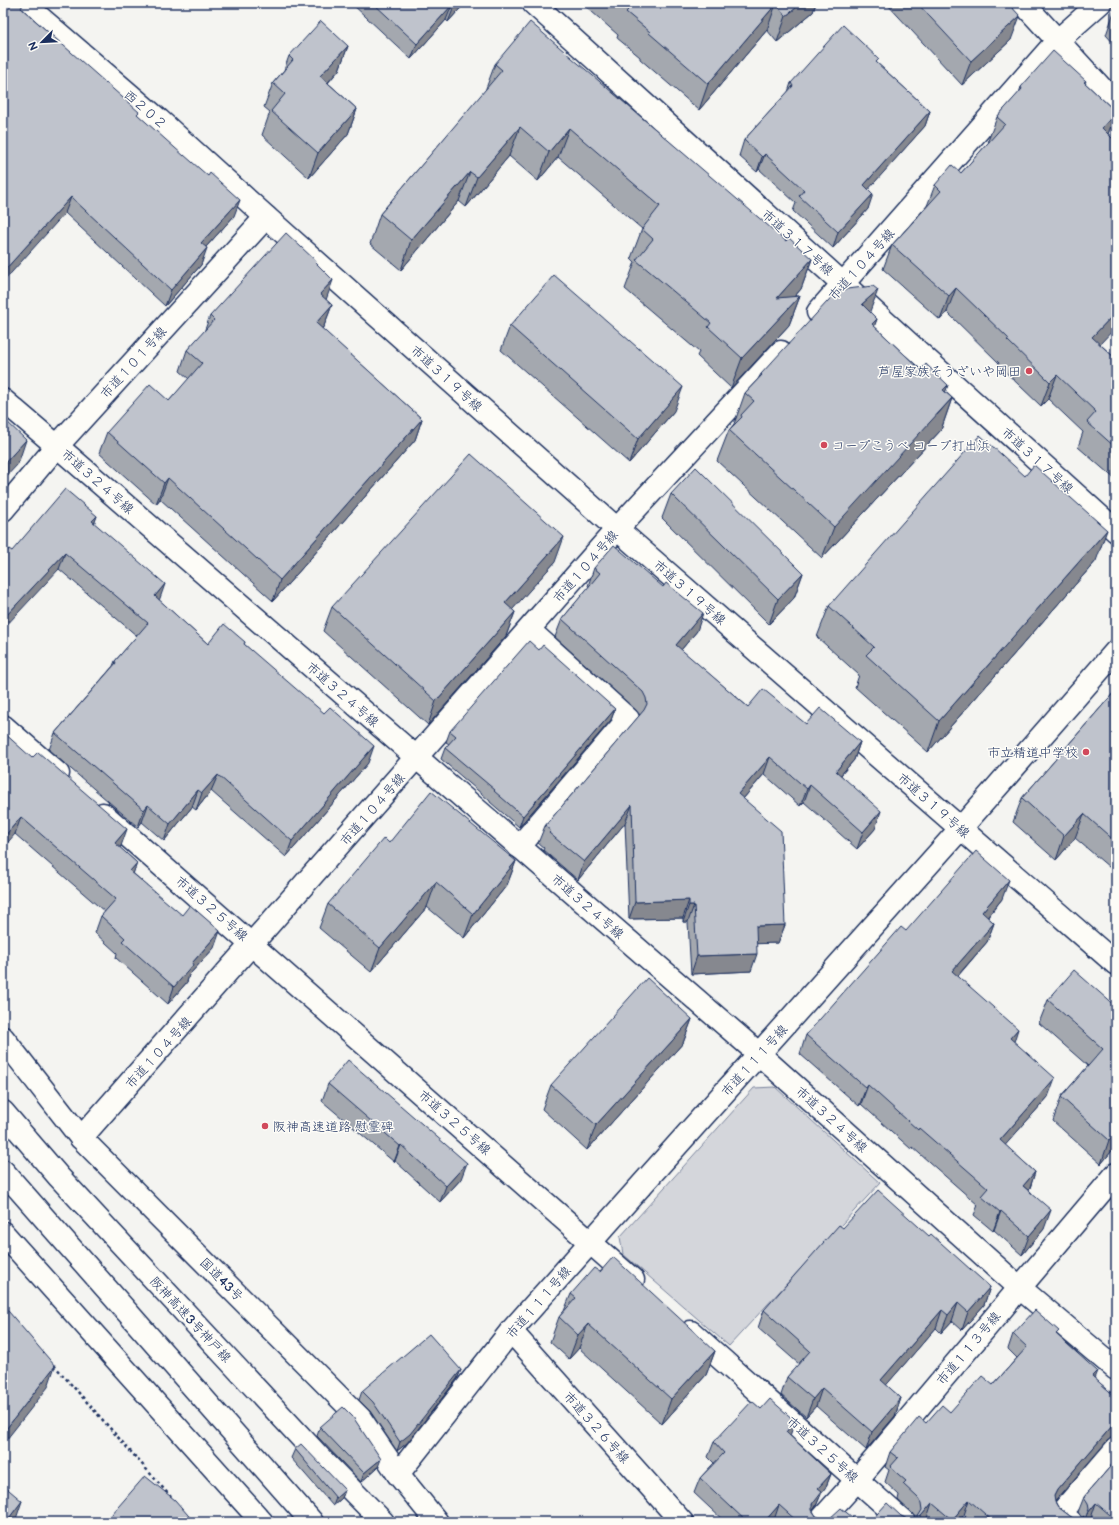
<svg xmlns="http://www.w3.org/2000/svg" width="1119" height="1525" font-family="'Balsamiq Sans','Klee One',sans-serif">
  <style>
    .green { fill: #d4d6db; stroke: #78829c }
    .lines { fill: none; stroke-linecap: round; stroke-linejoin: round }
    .street-casing { stroke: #1b2f5e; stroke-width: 25 }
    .highway-casing { stroke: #1b2f5e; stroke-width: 25 }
    .path { stroke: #1b2f5e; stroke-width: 2.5; stroke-dasharray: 3 3; stroke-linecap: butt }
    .street { stroke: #fdfcf7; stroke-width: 22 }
    .highway { stroke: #fdfcf7; stroke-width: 22 }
    .wall { fill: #a4a8af; stroke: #1b2f5e }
    .shaded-wall { fill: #86888f; stroke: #1b2f5e }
    .building { fill: #bfc3cc; stroke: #1b2f5e }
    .poi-dot { fill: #d1495b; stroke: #fdfcf7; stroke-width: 1.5 }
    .labels { text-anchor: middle; stroke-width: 3; stroke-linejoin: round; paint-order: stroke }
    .street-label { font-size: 13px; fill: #1b2f5e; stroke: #fdfcf7 }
    .poi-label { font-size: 13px; fill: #1b2f5e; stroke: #fdfcf7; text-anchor: end }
  </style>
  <rect width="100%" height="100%" fill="#f4f4f1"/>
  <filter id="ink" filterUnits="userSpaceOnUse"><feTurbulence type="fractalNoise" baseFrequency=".025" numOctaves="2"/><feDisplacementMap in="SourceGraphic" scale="8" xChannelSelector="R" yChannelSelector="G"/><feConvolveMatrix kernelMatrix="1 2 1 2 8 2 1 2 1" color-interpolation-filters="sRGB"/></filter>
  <g filter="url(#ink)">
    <polygon class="green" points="775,1087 880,1183 729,1346 623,1254 620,1237 754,1088"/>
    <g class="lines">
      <g class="street-casing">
        <g id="street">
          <polyline points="23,3 159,120 266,217 617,529 1116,964"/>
          <polyline points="533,3 1116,531"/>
          <polyline points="1023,3 1116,104"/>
          <polyline points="818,312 1057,41 1100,3"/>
          <polyline points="3,400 57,446 759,1054 1020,1288 1116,1369"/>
          <polyline points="3,510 57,446 266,217"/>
          <polyline points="3,726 58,774"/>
          <polyline points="103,814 633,1280"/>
          <polyline points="519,847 628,719 529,630"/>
          <polyline points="81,1138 617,529 781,352"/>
          <polyline points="511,1331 682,1522"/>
          <polyline points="691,1332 904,1522"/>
          <polyline points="398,1474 511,1331 961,828 1116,651"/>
          <polyline points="819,1522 857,1480 1116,1174"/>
          <polyline points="1071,1522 1061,1513 1116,1449"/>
        </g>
      </g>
      <g class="highway-casing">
        <g id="highway">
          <polyline points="3,1038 81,1138 360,1418 398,1474 437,1522"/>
          <polyline points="3,1112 59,1177 324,1462 383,1522"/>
          <polyline points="3,1171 312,1522"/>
          <polyline points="3,1233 262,1522"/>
        </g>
      </g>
      <polyline class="path" points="54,1365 171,1497"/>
      <use href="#street" class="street"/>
      <use href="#highway" class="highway"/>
    </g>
    <g class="wall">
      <polygon points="351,3 465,3 448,22 446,20 411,59"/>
      <polygon points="582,3 816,3 813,12 777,42 767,30 699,110 640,59 640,57 617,38 618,35"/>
      <polygon points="886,3 1008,3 1011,40 962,85"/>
      <polygon points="1116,6 1116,46 1106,35"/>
      <polygon points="23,9 138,115 234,216 206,247 201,265 165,306 65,213"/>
      <polygon points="348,46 339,70 328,83 357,109 348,134 309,178 262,135 270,112 264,107 273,83 284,70 289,56"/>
      <polygon points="877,63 930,111 925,126 868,189 868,209 833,248 793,211 796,203 759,169 757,172 739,156 744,140 788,92 791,83"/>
      <polygon points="495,64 786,241 812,259 801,289 795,296 800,296 789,325 731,388 697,356 699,352 625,289 635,262 631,258 642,229 558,157 538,181 509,156 466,207 459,201 401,270 370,244 380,214 485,91"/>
      <polygon points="1086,81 1085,83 1116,112 1108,134 1100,344 1116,359 1116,480 1078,447 1083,432 1048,399 1041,406 998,365 999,363 947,312 940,320 883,269 892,245 927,206 935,185 961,173 989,142 988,141 997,117 1019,93 1021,87"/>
      <polygon points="316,261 315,263 326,300 332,305 324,326 322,329 422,419 415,440 273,601 160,499 156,504 99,453 107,432 169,401 189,379 180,371 187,350 204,332 210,316"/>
      <polygon points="870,312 877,319 874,326 921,370 948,385 945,392 952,398 941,430 822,558 717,461 729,430 734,424 745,393 758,379 761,374"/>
      <polygon points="510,326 674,411 629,463 501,350"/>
      <polygon points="671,494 803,573 794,598 769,624 662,518"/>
      <polygon points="97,516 94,523 159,600 208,644 245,642 244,644 368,763 286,857 211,791 196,810 192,807 164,841 142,822 138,827 49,750 55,733 113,666 115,661 137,636 59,569 12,551"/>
      <polygon points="1096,561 928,752 855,687 859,675 817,637 829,606"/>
      <polygon points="555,562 512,609 515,612 506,636 428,725 323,631 332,607"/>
      <polygon points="594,568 697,631 681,650 748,707 806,724 860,742 854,760 841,775 875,829 857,849 804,802 800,806 764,774 743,799 785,925 778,943 756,943 751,971 691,974 688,922 683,922 683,918 629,919 625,823 578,880 543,850 544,848 538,843 545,826 640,715 636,710 555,637 562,619 589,587 588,586"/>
      <polygon points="539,650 615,709 611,720 519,827 490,802 490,801 441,759 445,748 449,744 446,742 450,731"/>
      <polygon points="1116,690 1116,873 1075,838 1056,860 1013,822 1022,798"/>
      <polygon points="3,732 121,846 120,848 137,863 133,873 214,948 189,975 187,982 168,1004 116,958 117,953 95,933 101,916 105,912 15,834"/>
      <polygon points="389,843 516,861 507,885 464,938 427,907 371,972 319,928 328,904"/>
      <polygon points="1002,899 988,917 994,923 987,942 958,976 1014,1042 1048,1097 1005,1145 1035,1172 1029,1191 1044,1229 1022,1255 994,1230 993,1231 974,1215 978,1205 912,1147 911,1149 861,1104 859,1106 800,1054 806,1035 906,931"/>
      <polygon points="1048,1000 1116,1007 1116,1146 1101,1164 1053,1121 1061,1097 1088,1066 1039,1023"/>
      <polygon points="692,1019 683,1043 587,1150 542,1109 551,1085"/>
      <polygon points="328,1084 461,1179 440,1202 395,1161 394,1162 322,1101"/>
      <polygon points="843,1228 929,1236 990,1287 984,1305 962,1330 952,1321 941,1333 936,1328 886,1385 901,1398 895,1416 866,1450 816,1406 806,1417 781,1395 787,1377 799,1364 758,1328 764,1310"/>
      <polygon points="600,1272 715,1351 706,1375 662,1424 579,1348 569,1359 550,1342 559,1317 564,1311 571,1294"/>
      <polygon points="1013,1334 1057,1335 1094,1378 1116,1397 1116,1437 1112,1437 1107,1441 1055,1501 1058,1507 1074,1519 1080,1519 1082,1518 1078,1512 1084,1497 1116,1460 1116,1522 1096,1522 1091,1518 1087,1522 1083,1522 1083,1520 1082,1522 971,1522 964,1515 958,1522 931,1522 927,1518 923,1522 870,1522 901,1516 907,1519 914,1519 915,1517 912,1513 898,1500 899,1495 885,1482 889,1470 885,1467 890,1452 926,1423 950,1412 993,1385 1017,1358 1008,1349"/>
      <polygon points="461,1370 457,1379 407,1443 397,1451 370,1411 359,1400 362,1391"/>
      <polygon points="761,1409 831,1474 825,1489 821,1494 816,1506 813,1511 816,1516 822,1519 858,1522 776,1522 774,1520 772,1522 725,1522 694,1493 700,1478 714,1463 708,1457 714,1442"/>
      <polygon points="320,1427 378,1467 361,1482 317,1436"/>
      <polygon points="295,1449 345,1490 342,1498 333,1506 291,1458"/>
    </g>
    <g class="shaded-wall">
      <polygon points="457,3 465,3 448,22 454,7"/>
      <polygon points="802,3 816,3 813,12 777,42 786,16"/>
      <polygon points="776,4 767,30 699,110 708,84"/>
      <polygon points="452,5 446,20 411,59 417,44"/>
      <polygon points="1020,16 1011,40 962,85 971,61"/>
      <polygon points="348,46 339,70 311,101 320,76"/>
      <polygon points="357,109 348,134 309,178 318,153"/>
      <polygon points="930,111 925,126 858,201 864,185"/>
      <polygon points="1116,112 1107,137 1102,128"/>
      <polygon points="520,127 509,156 466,207 477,177"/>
      <polygon points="569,128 558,157 538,181 549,152"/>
      <polygon points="765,154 759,169 757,172 762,157"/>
      <polygon points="470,172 459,201 401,270 411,240"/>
      <polygon points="873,194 868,209 833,248 838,232"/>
      <polygon points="71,197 65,213 3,282 3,272"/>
      <polygon points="240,200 234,216 195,259 201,243"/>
      <polygon points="207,248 201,265 165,306 171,290"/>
      <polygon points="812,259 801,289 766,328 777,298"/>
      <polygon points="333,280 326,300 320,294"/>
      <polygon points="956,288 947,312 940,320 949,296"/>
      <polygon points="878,290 866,322 862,304"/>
      <polygon points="800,296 789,325 731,388 742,358"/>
      <polygon points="332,305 324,326 309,344 316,323"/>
      <polygon points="1116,312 1116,327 1083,362 1092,337"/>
      <polygon points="877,319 866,350 872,324"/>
      <polygon points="1057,375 1048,399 1041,406 1050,382"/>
      <polygon points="948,385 937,415 952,398 941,430 822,558 834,527 943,390"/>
      <polygon points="683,387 674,411 629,463 638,439"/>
      <polygon points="422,419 415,440 273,601 280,580"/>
      <polygon points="26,440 18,464 3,480 3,465"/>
      <polygon points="168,478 160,499 156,504 164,483"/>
      <polygon points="97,516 91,533 92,521"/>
      <polygon points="1107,530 1096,561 928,752 939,721"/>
      <polygon points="564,537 555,562 496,628 505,603"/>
      <polygon points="65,553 59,569 3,629 3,619"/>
      <polygon points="803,573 794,598 769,624 778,599"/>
      <polygon points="165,584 159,601 155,596"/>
      <polygon points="515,612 506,636 428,725 436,701"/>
      <polygon points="703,613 697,631 670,663 676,645"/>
      <polygon points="615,709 611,720 519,827 523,816"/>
      <polygon points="860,742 854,760 829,788 836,771"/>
      <polygon points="374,746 368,763 286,857 292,841"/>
      <polygon points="770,757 764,774 732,812 738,794"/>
      <polygon points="218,775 211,791 196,810 202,793"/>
      <polygon points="810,785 804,802 800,806 807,789"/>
      <polygon points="198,790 192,807 164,841 170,824"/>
      <polygon points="148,805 142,822 138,827 144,810"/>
      <polygon points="632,805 625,823 578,880 584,862"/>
      <polygon points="881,811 875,829 857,849 863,832"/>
      <polygon points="1084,814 1075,838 1056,860 1064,836"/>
      <polygon points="21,817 15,834 3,848 3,838"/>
      <polygon points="127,829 121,846 109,860 115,843"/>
      <polygon points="516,861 507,885 464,938 473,914"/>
      <polygon points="137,863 131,880 130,871"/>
      <polygon points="1009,880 1002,899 976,931 982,912"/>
      <polygon points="436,882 427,907 371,972 380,948"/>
      <polygon points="689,900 683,918 629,919 635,902"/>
      <polygon points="689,905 694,905 688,922 683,922"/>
      <polygon points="994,923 987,942 945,990 952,971"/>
      <polygon points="785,925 778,943 749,944 756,926"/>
      <polygon points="220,931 214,948 189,975 187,982 168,1004 174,987 192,963"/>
      <polygon points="757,954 751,971 691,974 697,956"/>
      <polygon points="692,1019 683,1043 587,1150 596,1125"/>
      <polygon points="1018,1029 1012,1048 1010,1038"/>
      <polygon points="1055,1078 1048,1097 993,1159 1000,1140"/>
      <polygon points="868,1085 861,1104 859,1106 866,1088"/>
      <polygon points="1116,1132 1116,1146 1101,1164 1109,1140"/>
      <polygon points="401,1145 395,1161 394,1162 400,1146"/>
      <polygon points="467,1163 461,1179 440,1202 446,1186"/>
      <polygon points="1035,1172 1029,1191 1023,1186"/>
      <polygon points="1051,1210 1044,1229 1022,1255 1029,1236"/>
      <polygon points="1001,1211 994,1230 993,1231 1000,1212"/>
      <polygon points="990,1287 984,1305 962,1330 968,1312"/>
      <polygon points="958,1303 952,1321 941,1333 948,1315"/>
      <polygon points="942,1310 936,1328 875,1398 881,1380"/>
      <polygon points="588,1324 579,1348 569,1359 578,1335"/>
      <polygon points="715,1351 706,1375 662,1424 671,1399"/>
      <polygon points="55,1366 48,1387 3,1444 3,1433"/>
      <polygon points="461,1370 457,1379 407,1443 397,1451 400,1442"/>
      <polygon points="1097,1371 1091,1386 1092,1376"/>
      <polygon points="822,1388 816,1406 806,1417 813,1399"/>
      <polygon points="901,1398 895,1416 866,1450 872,1432"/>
      <polygon points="795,1421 790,1436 786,1432"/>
      <polygon points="1116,1423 1116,1437 1112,1437 1107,1441 1052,1505 1054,1496 1057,1490 1112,1426"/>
      <polygon points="381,1459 378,1467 361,1482 364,1473"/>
      <polygon points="831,1474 825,1489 821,1494 816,1506 807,1519 818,1488"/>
      <polygon points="345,1490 342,1498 333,1506 336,1498"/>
      <polygon points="969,1500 964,1515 958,1522 951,1522 952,1520"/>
      <polygon points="22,1501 15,1522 6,1522"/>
      <polygon points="932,1503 927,1518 923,1522 916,1522"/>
      <polygon points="1096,1503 1091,1518 1087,1522 1084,1522 1087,1514"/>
      <polygon points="779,1505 774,1520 772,1522 764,1522"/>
      <polygon points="1084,1516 1082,1522 1079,1522"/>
    </g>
    <g class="building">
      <polygon points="3,3 24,3 21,8 139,112 137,114 184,156 184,155 208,176 210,173 240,200 201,243 207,248 171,290 71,197 3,272"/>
      <polygon points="373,3 457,3 454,7 452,5 417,44"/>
      <polygon points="620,3 802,3 786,16 776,4 708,84 649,33 650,32 626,12 628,10"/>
      <polygon points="917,3 1008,3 1020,16 971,61"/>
      <polygon points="321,21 348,46 320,76 357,109 318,153 271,111 285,94 273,83 293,60 289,56"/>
      <polygon points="530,22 786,241 789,238 812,259 777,298 800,296 742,358 708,327 711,323 636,260 653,239 642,229 660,206 569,128 549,152 520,127 477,177 470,172 411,240 380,214 502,70 495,64"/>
      <polygon points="843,25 879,59 876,62 930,111 864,185 873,194 838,232 799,196 804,190 765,154 762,157 744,140 793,86 791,83"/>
      <polygon points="1053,51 1086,81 1084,82 1116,112 1102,128 1116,142 1116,312 1092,337 1116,359 1116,448 1087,422 1096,412 1057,375 1050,382 1007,340 1009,339 956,288 949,296 892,245 941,191 935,185 952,165 961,173 1005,124 997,117 1022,89 1021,87"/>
      <polygon points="286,233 316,261 315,262 333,280 320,294 332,305 316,323 422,419 280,580 168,478 164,483 107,432 150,384 169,401 202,363 187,350 214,320 210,316"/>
      <polygon points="554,275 683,387 638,439 510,326"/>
      <polygon points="873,286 878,290 862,304 877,319 872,324 921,370 926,364 948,385 943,390 952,398 834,527 729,430 742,417 741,415 754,401 745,393 762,375 761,374 838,290"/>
      <polygon points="3,418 26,440 3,465"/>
      <polygon points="980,435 1025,476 1034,465 1107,530 939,721 866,655 874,647 829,606"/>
      <polygon points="471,454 564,537 505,603 515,612 436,701 332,607"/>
      <polygon points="696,467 803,573 778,599 671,494"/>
      <polygon points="65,489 97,516 92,521 165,584 155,596 208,644 224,624 245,642 244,644 324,713 330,707 374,746 292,841 218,775 202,793 198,790 170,824 148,805 144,810 55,733 116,663 115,661 148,623 65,553 3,619 3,556 9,549 12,551"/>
      <polygon points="614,545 663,587 666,583 703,613 676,645 748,707 763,689 806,724 820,708 860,742 836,771 881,811 863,832 810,785 807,789 770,757 738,794 781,831 785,925 756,926 757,954 697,956 694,905 689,905 689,900 635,902 632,805 584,862 549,833 551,831 545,826 644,710 647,704 646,698 643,692 562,619 600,573 594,568"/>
      <polygon points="529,641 539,650 543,645 615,709 523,816 494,791 495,790 445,748 456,736 450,731"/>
      <polygon points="1116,690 1116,842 1084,814 1064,836 1022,798"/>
      <polygon points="3,732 32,758 38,752 127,829 115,843 137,863 130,871 182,915 190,905 220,931 192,963 193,965 174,987 122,941 125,938 101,916 116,899 21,817 3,838"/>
      <polygon points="431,791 516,861 473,914 436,882 380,948 328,904 384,838 389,843"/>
      <polygon points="976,851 1009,880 982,912 994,923 952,971 1018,1029 1010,1038 1055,1078 1000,1140 1035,1172 1023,1186 1051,1210 1029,1236 1001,1211 1000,1212 981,1196 988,1188 919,1128 918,1130 868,1085 866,1088 806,1035 901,927 906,931"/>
      <polygon points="1074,970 1116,1007 1116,1132 1109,1140 1061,1097 1103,1049 1048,1000"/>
      <polygon points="647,978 692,1019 596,1125 551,1085"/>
      <polygon points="348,1060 467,1163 446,1186 401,1145 400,1146 328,1084"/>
      <polygon points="878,1190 929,1236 931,1234 990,1287 968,1312 958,1303 948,1315 942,1310 881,1380 901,1398 872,1432 822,1388 813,1399 787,1377 810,1351 764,1310 839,1225 843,1228"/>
      <polygon points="613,1257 715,1351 671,1399 588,1324 578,1335 559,1317 576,1298 571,1294 594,1268 600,1272"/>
      <polygon points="3,1305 55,1366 3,1433"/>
      <polygon points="1035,1310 1059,1331 1056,1334 1097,1371 1092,1376 1116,1397 1116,1423 1112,1426 1057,1490 1054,1496 1055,1502 1058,1507 1074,1519 1080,1519 1084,1516 1079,1522 994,1522 969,1500 952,1520 932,1503 916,1522 870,1522 887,1503 901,1516 907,1519 914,1519 919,1515 922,1510 921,1503 918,1498 903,1484 906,1481 890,1467 898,1458 890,1452 919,1417 926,1423 942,1405 950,1412 982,1376 993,1385 1027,1347 1013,1334"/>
      <polygon points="429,1334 461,1370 410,1434 400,1442 373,1402 362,1391"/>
      <polygon points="770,1399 795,1421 786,1432 831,1474 818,1488 822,1491 812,1504 812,1510 816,1516 822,1519 829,1519 841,1508 858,1522 798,1522 779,1505 764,1522 747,1522 700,1478 724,1453 714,1442 752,1401 761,1409"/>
      <polygon points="343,1407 353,1417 381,1459 364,1473 320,1427"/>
      <polygon points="301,1444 345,1490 336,1498 295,1449"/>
      <polygon points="1116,1460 1116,1520 1096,1503 1087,1514 1089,1509 1088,1503 1084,1497"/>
      <polygon points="145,1476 175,1500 194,1522 105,1522"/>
      <polygon points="3,1485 22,1501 6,1522 3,1522"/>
    </g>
  </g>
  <g class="poi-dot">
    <circle cx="1029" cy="371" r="4"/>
    <circle cx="824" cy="445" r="4"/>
    <circle cx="1086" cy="752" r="4"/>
    <circle cx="265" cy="1126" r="4"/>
  </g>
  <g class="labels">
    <g class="street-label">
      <text transform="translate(146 109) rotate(41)" y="5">西２０２</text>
      <text transform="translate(798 242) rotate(42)" y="5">市道３１７号線</text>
      <text transform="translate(861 264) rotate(-48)" y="5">市道１０４号線</text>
      <text transform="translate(133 362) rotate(-48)" y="5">市道１０１号線</text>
      <text transform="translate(447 378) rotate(42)" y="5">市道３１９号線</text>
      <text transform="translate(1038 460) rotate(42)" y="5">市道３１７号線</text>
      <text transform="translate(98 481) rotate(41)" y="5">市道３２４号線</text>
      <text transform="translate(585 566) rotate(-49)" y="5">市道１０４号線</text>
      <text transform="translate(690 592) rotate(41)" y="5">市道３１９号線</text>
      <text transform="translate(343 694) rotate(41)" y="5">市道３２４号線</text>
      <text transform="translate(934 805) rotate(41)" y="5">市道３１９号線</text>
      <text transform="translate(372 809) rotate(-49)" y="5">市道１０４号線</text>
      <text transform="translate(588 906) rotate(41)" y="5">市道３２４号線</text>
      <text transform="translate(212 908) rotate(41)" y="5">市道３２５号線</text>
      <text transform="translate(158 1052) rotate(-48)" y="5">市道１０４号線</text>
      <text transform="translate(754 1060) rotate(-48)" y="5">市道１１１号線</text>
      <text transform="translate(832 1119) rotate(42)" y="5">市道３２４号線</text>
      <text transform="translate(455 1122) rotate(41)" y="5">市道３２５号線</text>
      <text transform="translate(222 1279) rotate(45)" y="5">国道43号</text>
      <text transform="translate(538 1302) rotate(-49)" y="5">市道１１１号線</text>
      <text transform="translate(191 1319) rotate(47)" y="5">阪神高速3号神戸線</text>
      <text transform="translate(968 1348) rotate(-50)" y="5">市道１１３号線</text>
      <text transform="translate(597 1427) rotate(48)" y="5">市道３２６号線</text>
      <text transform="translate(823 1449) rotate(42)" y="5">市道３２５号線</text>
    </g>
    <g class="poi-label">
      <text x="1021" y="376">芦屋家族そうざいや岡田</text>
      <text x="832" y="450" text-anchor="start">コープこうべ コープ打出浜</text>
      <text x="1078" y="757">市立精道中学校</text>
      <text x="273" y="1131" text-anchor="start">阪神高速道路 慰霊碑</text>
    </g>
  </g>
  <rect width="1119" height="1525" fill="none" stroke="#fdfcf7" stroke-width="16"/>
  <rect x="8" y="8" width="1103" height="1509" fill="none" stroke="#1b2f5e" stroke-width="1.5" filter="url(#ink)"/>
  <g transform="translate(42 42) rotate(246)" stroke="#fdfcf7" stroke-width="3" paint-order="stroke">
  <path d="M0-3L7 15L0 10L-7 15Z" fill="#1b2f5e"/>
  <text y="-6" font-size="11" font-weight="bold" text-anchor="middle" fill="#1b2f5e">N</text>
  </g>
</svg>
